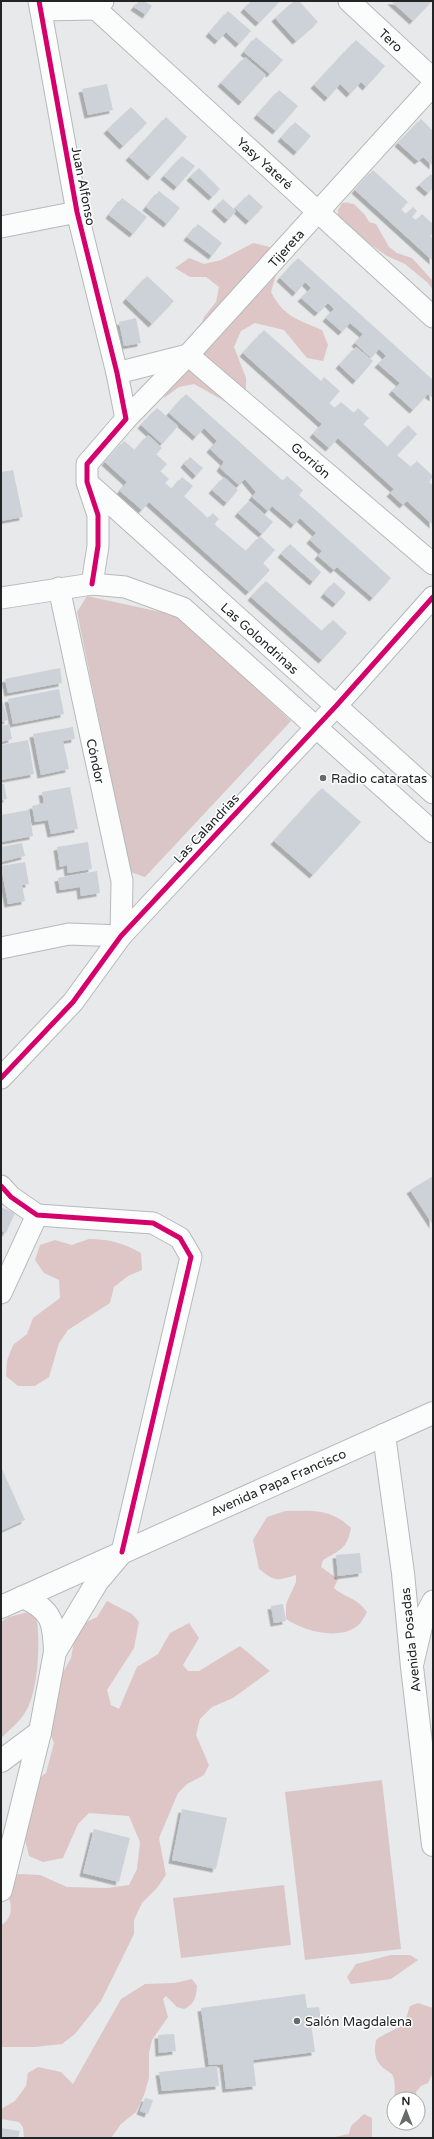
<svg xmlns="http://www.w3.org/2000/svg" width="434" height="2139" font-family="'Varela Round',sans-serif">
  <style>
    .green { fill: #dbc6c7 }
    .forest { fill: #dec6c7 }
    .building { fill: #ccd2d8; filter: url(#shadow) }
    .lines { fill: none; stroke-linecap: round; stroke-linejoin: round }
    .street-casing { stroke: #b7b9ba; stroke-width: 23 }
    .secondary-casing { stroke: #b7b9ba; stroke-width: 24 }
    .street { stroke: #fbfcfc; stroke-width: 21 }
    .secondary { stroke: #fbfcfc; stroke-width: 22 }
    .cycleway-casing { stroke: #fff; stroke-width: 8 }
    .cycleway { stroke: #d6006c; stroke-width: 5 }
    .poi-dot { fill: #67696a; stroke: #fff; stroke-width: 1.5 }
    .labels { text-anchor: middle; stroke-width: 3; stroke-linejoin: round; paint-order: stroke }
    .street-label { font-size: 13px; fill: #222425; stroke: #fff }
    .poi-label { font-size: 13px; fill: #222425; stroke: #fff; text-anchor: start }
  </style>
  <defs>
    <filter id="shadow"><feDropShadow dx="-3.5" dy="3.5" stdDeviation="0" flood-color="#0004"/></filter>
  </defs>
  <rect width="100%" height="100%" fill="#e7e9eb"/>
  <g class="green">
    <polygon points="87,596 179,616 291,721 145,877 130,872 77,612"/>
    <path d="M28 1612 36 1617C41 1638 38 1685 29 1705 23 1719 12 1728 1 1738V1622L9 1617Z"/>
    <polygon points="382,1780 401,1949 305,1960 285,1792"/>
    <polygon points="284,1885 291,1945 181,1958 173,1898"/>
  </g>
  <g class="forest">
    <polygon points="350,202 347,203 354,204 365,215 369,222 376,224 389,247 397,253 412,258 433,281 433,290 428,283 405,264 387,256 359,236 338,219 338,210 342,203"/>
    <path d="M253 243 270 247 280 261 271 292C284 317 297 319 322 330L328 345 323 361 307 358 284 330 255 323 241 331 234 347 246 378V395L235 407 194 384 179 387 164 398 167 386 198 333 204 317 216 302 219 287 206 277H190L175 268 189 258 204 264 221 260Z"/>
    <path d="M89 1239C109 1239 123 1243 141 1253L142 1270 128 1276 114 1287 110 1303 68 1330 59 1343 49 1377 35 1386H18L6 1376 7 1361 13 1345 27 1334 33 1318 60 1298 59 1280 44 1273 35 1260 40 1245 55 1240 72 1245Z"/>
    <path d="M285 1511C312 1511 330 1508 351 1528 347 1549 340 1550 323 1560L321 1567 338 1579 334 1588C347 1599 356 1597 367 1612 364 1617 361 1624 356 1627 337 1640 304 1631 286 1619V1604L296 1582V1575C276 1581 276 1582 259 1569L253 1540 267 1517Z"/>
    <path d="M107 1601 132 1614 139 1622 134 1648 107 1690 111 1705 119 1709 137 1667 158 1654 170 1633 189 1623 199 1638 183 1665 188 1671H199L240 1646 270 1671 233 1698 212 1707 200 1719 196 1735 209 1765 204 1775 187 1784 178 1793 159 1838 166 1875 157 1888 142 1903 134 1920V1934L101 2001 75 2034 62 2044 35 2047H1V1925C16 1916 10 1902 7 1888L18 1874 40 1875 67 1887 107 1888 129 1885 137 1869 140 1842 129 1816 89 1813 78 1824 63 1858 43 1862 29 1856 21 1822 33 1783 46 1773 54 1743 44 1719 61 1676 71 1658 75 1635 82 1624 97 1617Z"/>
    <polygon points="391,1955 410,1955 418,1960 391,1979 351,1984 347,1977 356,1964"/>
    <path d="M192 1979 197 1986C196 1997 195 2004 184 2009L177 2007 166 1996 163 1999 168 2017 152 2040 149 2053V2078L144 2095 136 2112 121 2124 111 2138H24L23 2127 19 2122 1 2119V2109L15 2101 26 2086 28 2073 38 2067 61 2072 73 2084 121 1999 145 1984 175 1983Z"/>
    <path d="M418 2003 433 2008 432 2075 428 2083 421 2086 416 2092 417 2099H394V2111C393 2100 397 2087 393 2076 391 2073 389 2072 386 2070 374 2061 374 2053 376 2040 384 2033 400 2029 404 2022 407 2017 408 2011 410 2006Z"/>
    <polygon points="364,2114 372,2118 372,2138 330,2138 349,2134 351,2126"/>
  </g>
  <g class="building">
    <polygon points="139,1 144,1 152,6 146,15 134,7"/>
    <polygon points="251,1 280,1 259,23 244,9"/>
    <polygon points="294,1 299,1 318,22 296,41 275,18"/>
    <polygon points="391,1 432,1 413,21"/>
    <polygon points="228,11 251,31 239,44 226,32 218,41 209,33"/>
    <polygon points="256,37 283,60 270,74 244,52"/>
    <polygon points="356,40 385,66 366,87 361,82 350,94 340,84 328,98 314,85"/>
    <polygon points="245,57 266,75 242,102 221,83"/>
    <polygon points="107,84 113,110 88,115 82,89"/>
    <polygon points="279,90 298,106 276,131 257,115"/>
    <polygon points="131,107 147,123 123,146 107,130"/>
    <polygon points="166,117 187,137 151,177 129,157"/>
    <polygon points="421,119 433,131 433,166 423,157 418,161 398,143"/>
    <polygon points="295,122 311,136 297,152 281,138"/>
    <polygon points="182,156 195,166 177,187 164,176"/>
    <polygon points="199,168 220,189 212,197 190,177"/>
    <polygon points="373,170 408,202 401,209 406,214 413,207 417,211 412,217 416,220 422,214 433,224 433,233 430,236 433,239 433,261 355,190"/>
    <polygon points="431,174 433,176 433,188 428,193 419,185"/>
    <polygon points="159,191 180,208 167,224 146,207"/>
    <polygon points="249,194 263,207 249,221 235,208"/>
    <polygon points="122,198 147,217 133,234 109,215"/>
    <polygon points="223,199 236,211 228,220 215,208"/>
    <polygon points="198,224 222,243 212,256 187,237"/>
    <polygon points="298,258 433,380 433,398 428,394 413,410 392,391 400,383 378,364 386,356 379,349 371,358 355,343 363,334 350,323 342,332 326,318 334,309 328,303 318,313 301,298 311,288 305,282 296,293 280,278"/>
    <polygon points="147,276 174,301 152,324 126,299"/>
    <polygon points="136,318 141,343 124,346 119,322"/>
    <polygon points="264,330 321,381 324,377 340,391 329,403 335,408 341,402 354,413 358,408 369,418 363,424 388,447 408,425 417,434 397,455 411,467 417,461 433,476 429,482 433,486 433,525 407,501 403,505 390,493 394,489 338,438 329,448 313,434 322,424 243,353"/>
    <polygon points="356,347 373,361 356,381 339,365"/>
    <polygon points="186,394 283,481 287,476 303,490 299,495 391,578 373,598 337,567 334,570 318,556 322,551 310,540 316,533 300,518 294,525 272,506 268,511 252,497 256,492 245,479 239,485 220,468 224,462 210,449 217,441 204,428 196,437 169,413"/>
    <polygon points="157,408 178,426 162,444 141,425"/>
    <polygon points="148,435 162,448 156,454 167,464 160,471 169,479 165,483 172,489 182,477 193,486 184,496 208,518 213,513 219,519 214,524 246,551 260,536 275,550 263,563 270,570 249,592 149,502 142,510 120,491 127,482 105,462 124,441 135,450"/>
    <polygon points="190,457 203,468 196,476 184,464"/>
    <polygon points="13,470 23,517 1,521 1,472"/>
    <polygon points="224,477 238,490 227,503 212,490"/>
    <polygon points="249,501 273,522 262,534 238,513"/>
    <polygon points="290,544 321,572 313,582 281,554"/>
    <polygon points="266,581 322,631 333,620 347,633 322,660 251,597"/>
    <polygon points="334,582 346,593 336,604 324,594"/>
    <polygon points="60,668 62,683 8,693 5,679"/>
    <polygon points="59,689 64,714 13,724 8,699"/>
    <polygon points="1,697 8,720 1,722"/>
    <polygon points="9,724 12,739 1,742 1,726"/>
    <polygon points="73,727 75,739 63,741 69,769 41,775 33,734"/>
    <polygon points="28,740 34,774 1,780 1,745"/>
    <polygon points="1,784 4,784 7,799 1,800"/>
    <polygon points="70,787 78,829 51,834 48,820 35,822 32,806 44,803 42,792"/>
    <polygon points="322,788 361,822 313,875 274,841"/>
    <polygon points="29,810 33,836 1,842 1,815"/>
    <polygon points="88,842 92,869 68,873 67,865 60,867 57,847"/>
    <polygon points="22,843 25,856 1,862 1,847"/>
    <polygon points="25,862 29,884 22,885 25,901 8,904 1,866"/>
    <polygon points="97,871 100,893 81,896 80,887 60,890 58,878"/>
    <polygon points="433,1176 433,1225 410,1190"/>
    <polygon points="1,1207 15,1213 6,1233 1,1230"/>
    <polygon points="1,1467 25,1520 1,1531"/>
    <polygon points="360,1553 362,1573 338,1576 336,1555"/>
    <polygon points="283,1604 286,1621 274,1623 271,1606"/>
    <polygon points="182,1809 227,1818 216,1869 172,1860"/>
    <polygon points="94,1829 130,1838 119,1882 83,1873"/>
    <polygon points="305,1994 307,2008 319,2007 321,2021 311,2023 315,2052 253,2060 256,2086 226,2089 223,2064 209,2065 201,2008"/>
    <polygon points="174,2034 176,2051 159,2053 158,2035"/>
    <polygon points="217,2066 219,2086 162,2091 159,2072"/>
    <polygon points="145,2098 153,2100 148,2114 140,2111"/>
    <polygon points="1,2128 20,2131 18,2138 1,2138"/>
  </g>
  <g class="lines">
    <g class="street-casing">
      <g id="street">
        <polyline points="39,1 77,212 117,373 126,419 87,464 87,482 98,515 98,546 92,584"/>
        <polyline points="349,1 433,79"/>
        <polyline points="96,9 433,317"/>
        <polyline points="41,10 96,9 103,1"/>
        <polyline points="1,227 77,212"/>
        <polyline points="117,373 188,355 433,85"/>
        <polyline points="126,419 188,355 433,564"/>
        <polyline points="88,483 433,793"/>
        <polyline points="1,598 92,584 125,587 183,608 433,832"/>
        <polyline points="1,948 69,934 121,936 122,881 59,588"/>
        <polyline points="1,1078 73,1002 121,936 336,706 433,597"/>
        <polyline points="1,1186 11,1197 37,1215 153,1223 180,1238 191,1257 122,1552"/>
        <polyline points="1,1293 37,1215"/>
        <polyline points="413,1663 423,1620 433,1601"/>
      </g>
    </g>
    <g class="secondary-casing">
      <g id="secondary">
        <polyline points="384,1435 403,1573 412,1667 433,1845"/>
        <path d="M23 1597C52 1610 54 1622 55 1652"/>
        <polyline points="1,1607 433,1413"/>
        <polyline points="1,1761 40,1732"/>
        <polyline points="1,1890 40,1732 55,1652 97,1582 119,1556"/>
      </g>
    </g>
    <use href="#street" class="street"/>
    <use href="#secondary" class="secondary"/>
    <g class="cycleway-casing">
      <g id="cycleway">
        <polyline points="39,1 77,212 117,373 126,419 87,464 87,482 98,515 98,546 92,584"/>
        <polyline points="1,1078 73,1002 121,936 336,706 433,597"/>
        <polyline points="1,1186 11,1197 37,1215 153,1223 180,1238 191,1257 122,1552"/>
      </g>
    </g>
    <use href="#cycleway" class="cycleway"/>
  </g>
  <g class="poi-dot">
    <circle cx="323" cy="778" r="4"/>
    <circle cx="297" cy="2021" r="4"/>
  </g>
  <g class="labels">
    <g class="street-label">
      <text transform="translate(391 40) rotate(43)" y="5">Tero</text>
      <text transform="translate(265 163) rotate(42)" y="5">Yasy Yateré</text>
      <text transform="translate(84 186) rotate(79)" y="5">Juan Alfonso</text>
      <text transform="translate(286 248) rotate(-48)" y="5">Tijereta</text>
      <text transform="translate(311 460) rotate(41)" y="5">Gorrión</text>
      <text transform="translate(260 638) rotate(42)" y="5">Las Golondrinas</text>
      <text transform="translate(96 761) rotate(78)" y="5">Cóndor</text>
      <text transform="translate(206 828) rotate(-47)" y="5">Las Calandrias</text>
      <text transform="translate(278 1482) rotate(-24)" y="5">Avenida Papa Francisco</text>
      <text transform="translate(410 1640) rotate(-96)" y="5">Avenida Posadas</text>
    </g>
    <g class="poi-label">
      <text x="331" y="783">Radio cataratas</text>
      <text x="305" y="2026">Salón Magdalena</text>
    </g>
  </g>
  <rect width="434" height="2139" fill="none" stroke="#222425" stroke-width="4"/>
  <g transform="translate(406 2111)"><circle r="19" fill="#ffffff" stroke="#a7a7a8"/>
  <path d="M0-3L7 15L0 10L-7 15Z" fill="#67696a"/>
  <text y="-6" font-size="11" font-weight="bold" text-anchor="middle" fill="#222425">N</text>
  </g>
</svg>
